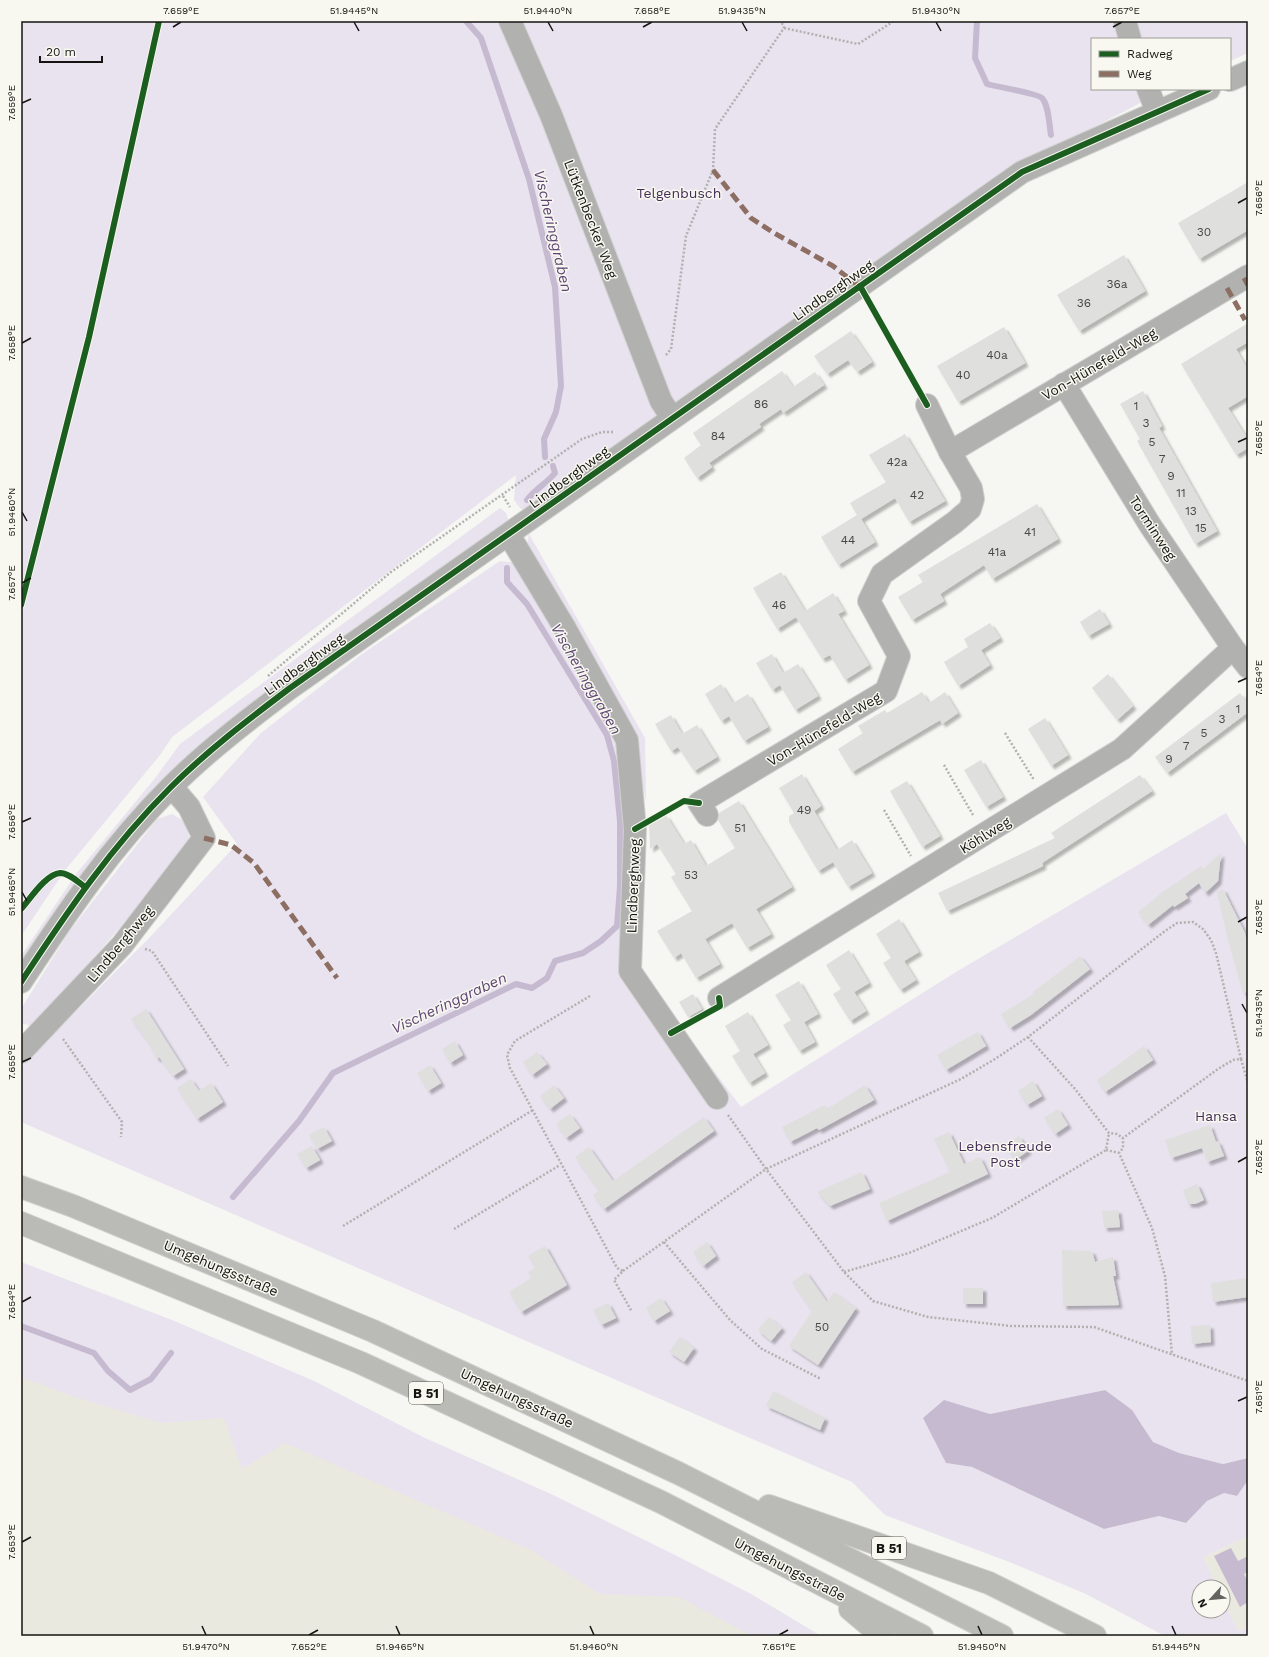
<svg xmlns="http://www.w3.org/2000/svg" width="1269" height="1657" font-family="'Work Sans',sans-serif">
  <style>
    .built { fill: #e9e9df }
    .green { fill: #e9e2ef }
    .water { fill: #c6bad0 }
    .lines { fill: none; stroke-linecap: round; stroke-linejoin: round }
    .stream { stroke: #c6bad0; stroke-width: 6 }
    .building { fill: #dfdfdd; filter: url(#shadow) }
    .minor-casing { stroke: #d1d1cf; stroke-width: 24 }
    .highway-casing { stroke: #d1d1cf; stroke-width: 24 }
    .path { stroke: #b1b1af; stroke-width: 2.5; stroke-dasharray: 2 2; stroke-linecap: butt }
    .minor { stroke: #b1b1b0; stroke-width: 22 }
    .highway { stroke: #babab6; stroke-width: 22 }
    .quiet { stroke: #8d6e63; stroke-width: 5; stroke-dasharray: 10 5; stroke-linecap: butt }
    .cycleway-casing { stroke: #f8f8f0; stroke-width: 8 }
    .cycleway { stroke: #1b5e20; stroke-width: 6 }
    .ticks { fill: none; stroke: #141411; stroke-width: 1.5 }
    .labels { text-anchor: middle; stroke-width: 3; stroke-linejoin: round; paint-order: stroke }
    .number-label { font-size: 12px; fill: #474744 }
    .shield { fill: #f8f8f0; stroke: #585854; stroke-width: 1 }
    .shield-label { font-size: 13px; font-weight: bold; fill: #141411 }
    .park-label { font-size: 14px; fill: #442c59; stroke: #f8f8f0 }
    .street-label { font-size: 14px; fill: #141411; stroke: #f8f8f0 }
    .water-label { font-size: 15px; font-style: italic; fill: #5f4675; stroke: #f8f8f0 }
    .neatline { fill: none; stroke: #141411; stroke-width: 1.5 }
    .ticks-label { font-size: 10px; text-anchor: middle; fill: #141411 }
  </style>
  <defs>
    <filter id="shadow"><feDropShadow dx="3.5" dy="3.5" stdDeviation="1" flood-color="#0004"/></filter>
  </defs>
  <rect width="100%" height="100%" fill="#f6f6f2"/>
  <g class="built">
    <polygon points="21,1311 795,1636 21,1636"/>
    <polygon points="1248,1536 1248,1627 1238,1631 1223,1599 1223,1587 1217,1587 1203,1557"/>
  </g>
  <g class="green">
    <polygon points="21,21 1248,21 1248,53 1230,61 1230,39 1092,39 1092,89 1167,89 1077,136 1020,162 529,509 521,509 514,500 516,475 172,737 160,755 66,869 21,936"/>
    <polygon points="500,508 506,513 509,522 176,768 162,781 21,967 21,956 76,874 156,777 180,744"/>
    <polygon points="529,534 645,738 646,801 634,743 527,544"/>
    <polygon points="500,561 516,563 620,745 627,794 627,960 647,981 741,1107 956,972 1226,813 1248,849 1248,1458 1223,1464 1179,1453 1153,1442 1139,1420 1105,1390 990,1414 944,1401 946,1463 972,1467 1104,1529 1159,1516 1186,1523 1207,1501 1224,1493 1237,1496 1248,1480 1248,1536 1203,1557 1217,1587 1199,1587 1199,1611 1223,1611 1223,1599 1238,1631 1248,1627 1248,1636 1165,1636 1086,1594 1012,1563 885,1515 852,1482 21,1122 21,1067 152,935 237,844 203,797 261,733 362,654"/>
    <polygon points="172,814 186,822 189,838 183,857 44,1013 31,1026 21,1023 21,1009 69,932 157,819"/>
    <polygon points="21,1262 172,1320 314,1381 425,1438 551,1494 673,1554 753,1595 821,1636 752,1636 679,1597 600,1594 531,1550 285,1443 242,1469 224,1418 161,1423 75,1397 21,1377"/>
  </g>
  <g class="water">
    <polygon points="1105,1390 1132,1410 1153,1442 1179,1453 1223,1464 1248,1458 1248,1480 1237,1496 1224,1493 1207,1501 1186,1523 1159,1516 1104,1529 972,1467 946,1463 923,1418 944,1400 990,1414"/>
    <polygon points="1231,1548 1238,1561 1248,1556 1248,1572 1244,1574 1248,1582 1248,1602 1240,1607 1214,1556"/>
  </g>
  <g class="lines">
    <g class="stream">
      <polyline points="466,21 481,38 529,179 555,287 561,386 556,412 544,439 545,457"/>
      <path d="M977 21 975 58 987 84C997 87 1037 93 1042 98 1049 106 1049 124 1051 135"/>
      <path d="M527 500C535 489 547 483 555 473L553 466"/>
      <polyline points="233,1197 299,1121 333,1073 516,984 532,988 547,978 555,961 583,953 601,941 617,926 620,886 620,821 614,761 607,735 527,604 507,582 507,568"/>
      <polyline points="21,1326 94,1353 108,1371 130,1390 151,1379 171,1353"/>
    </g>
  </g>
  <g class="building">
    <polygon points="1248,182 1248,230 1199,259 1178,223"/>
    <polygon points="1124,255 1145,291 1079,331 1057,295"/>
    <polygon points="1248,323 1248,342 1236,349 1248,370 1248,396 1228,408 1248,440 1248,448 1236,455 1181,364"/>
    <polygon points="1004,327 1025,363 958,402 937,366"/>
    <polygon points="851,331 872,362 857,372 848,360 827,374 814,356"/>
    <polygon points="782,371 793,387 815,372 824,385 783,413 781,409 759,424 761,427 709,463 712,467 697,478 684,458 701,445 693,433"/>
    <polygon points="1143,391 1162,426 1159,428 1217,531 1195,544 1137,441 1140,439 1120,404"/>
    <polygon points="905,434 945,501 909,522 895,498 861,519 875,542 838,565 821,537 857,515 850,503 886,482 869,455"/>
    <polygon points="1037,504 1058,539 992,579 984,565 940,594 944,601 912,620 898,597 923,582 918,575"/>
    <polygon points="781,572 805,611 833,593 844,611 838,614 869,665 845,680 830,655 822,659 796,617 777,629 753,588"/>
    <polygon points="1100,609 1109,624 1088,636 1080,622"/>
    <polygon points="990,623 1000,638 981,650 990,665 958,686 944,662 968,647 964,639"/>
    <polygon points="772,654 783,673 798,664 818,696 795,710 780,685 772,690 756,663"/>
    <polygon points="1108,674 1133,706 1117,720 1092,688"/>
    <polygon points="721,684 733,703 748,694 768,727 744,741 729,716 721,721 705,694"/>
    <polygon points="922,692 929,703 945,692 958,713 942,724 940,720 852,772 838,749 863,733 858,726 885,710 887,713"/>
    <polygon points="1240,693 1248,704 1248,712 1167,773 1155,757"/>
    <polygon points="671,715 682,734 697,725 717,757 694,771 678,747 671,751 655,724"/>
    <polygon points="1045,718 1068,755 1051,766 1028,729"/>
    <polygon points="981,760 1003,797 986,807 964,770"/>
    <polygon points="802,774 821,806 814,811 837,850 852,840 872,873 848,887 833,862 818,871 789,822 789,816 794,813 779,788"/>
    <polygon points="1140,775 1152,791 1042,863 1043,866 947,911 938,893 1055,838 1051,833"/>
    <polygon points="907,781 940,836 922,847 890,791"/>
    <polygon points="739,801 792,887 756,909 771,934 747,948 732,923 705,939 720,964 696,978 681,953 674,958 657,931 692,911 671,877 676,874 657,844 650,849 649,825 666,815 684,844 691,840 706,866 735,848 718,820 719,813"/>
    <polygon points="1221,853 1218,881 1205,893 1199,883 1185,894 1188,898 1174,907 1173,905 1148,925 1138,912 1164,891 1201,866 1203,869"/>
    <polygon points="1223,889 1245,933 1248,944 1248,992 1243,993 1229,944 1217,892"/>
    <polygon points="899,919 919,952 904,961 916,980 900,990 883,963 891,958 876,934"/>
    <polygon points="849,950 869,983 854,992 866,1011 850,1021 833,994 841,989 826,965"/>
    <polygon points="1080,956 1090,969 1031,1015 1010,1028 1001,1014 1034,994 1033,992"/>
    <polygon points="799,981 818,1014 804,1022 815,1042 799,1051 783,1025 791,1020 775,995"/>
    <polygon points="693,994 702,1009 688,1017 679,1002"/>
    <polygon points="146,1009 184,1069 173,1076 159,1057 157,1059 149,1045 150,1045 131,1019"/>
    <polygon points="748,1012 768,1045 753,1054 765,1073 749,1083 732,1056 740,1051 725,1026"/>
    <polygon points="978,1032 986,1046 946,1070 937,1055"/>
    <polygon points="455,1041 463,1055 450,1063 442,1049"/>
    <polygon points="1144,1046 1153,1060 1105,1092 1097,1080"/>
    <polygon points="537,1052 547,1064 532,1075 523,1062"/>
    <polygon points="430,1065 441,1083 428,1091 417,1073"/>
    <polygon points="191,1079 199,1091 211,1083 223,1102 197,1119 177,1088"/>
    <polygon points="1033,1081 1042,1096 1027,1105 1018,1091"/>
    <polygon points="554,1085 564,1098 550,1109 540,1096"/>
    <polygon points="865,1085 874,1100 819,1130 817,1128 790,1142 782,1127 825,1105 827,1109"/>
    <polygon points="1058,1109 1068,1125 1055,1134 1044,1118"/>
    <polygon points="570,1114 580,1128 566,1138 556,1124"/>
    <polygon points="704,1117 714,1131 604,1209 593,1195 599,1191 575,1157 589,1147 613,1181"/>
    <polygon points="1210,1125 1216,1142 1218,1141 1224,1156 1207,1162 1202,1148 1171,1158 1165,1140"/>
    <polygon points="324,1127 332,1141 317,1149 309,1135"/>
    <polygon points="949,1132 964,1164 980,1157 988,1174 887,1221 879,1203 950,1172 934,1139"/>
    <polygon points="1019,1136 1028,1151 1015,1160 1005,1145"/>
    <polygon points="312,1146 320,1160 306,1168 297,1154"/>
    <polygon points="862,1172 870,1189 830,1206 817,1192"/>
    <polygon points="1197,1184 1204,1200 1195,1204 1188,1204 1183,1190"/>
    <polygon points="1118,1210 1120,1227 1104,1228 1102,1211"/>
    <polygon points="707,1242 716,1256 703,1266 693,1252"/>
    <polygon points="545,1246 567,1285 521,1312 509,1292 531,1278 528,1272 535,1268 528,1256"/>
    <polygon points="1062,1250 1092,1251 1095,1262 1113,1257 1116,1276 1113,1276 1119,1305 1063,1306"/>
    <polygon points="806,1272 827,1302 834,1292 856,1308 818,1365 789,1346 812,1311 792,1282"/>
    <polygon points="1248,1278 1248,1297 1213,1302 1211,1283"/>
    <rect x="963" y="1288" width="20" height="16"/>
    <polygon points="661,1298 670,1311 654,1321 646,1308"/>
    <polygon points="608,1303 616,1318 601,1325 593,1310"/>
    <polygon points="769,1317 782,1328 771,1341 758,1330"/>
    <polygon points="1210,1325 1211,1342 1192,1344 1191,1326"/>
    <polygon points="680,1337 694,1348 684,1362 669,1352"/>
    <polygon points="773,1391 825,1418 820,1430 766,1406"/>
  </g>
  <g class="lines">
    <g class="minor-casing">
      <g id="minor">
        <polyline points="510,21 551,115 661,401 672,418"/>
        <polyline points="1125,21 1130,39"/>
        <polyline points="1230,80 1248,72"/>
        <polyline points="1148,89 1157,112"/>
        <polyline points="1064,384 1150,525 1233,648 1248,667"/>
        <polyline points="950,452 1248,276"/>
        <polyline points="509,535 566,630 627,740 635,829 630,971 717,1098"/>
        <polyline points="707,815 699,803 886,691 899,656 869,601 882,574 955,522 970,509 973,499 971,488 950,452 927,405"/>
        <path d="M21 982C67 912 111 847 171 787 207 751 249 719 290 688L1022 172 1209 89"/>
        <polyline points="719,998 1122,749 1233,648"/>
        <polyline points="21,1052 122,945 204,838 189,807 172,787"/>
      </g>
    </g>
    <g class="highway-casing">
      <g id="highway">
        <polyline points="21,1187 73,1206 373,1331 678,1473 1002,1636"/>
        <polyline points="21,1223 361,1363 661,1502 922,1636"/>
        <polyline points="769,1506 989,1583 1095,1636"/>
        <polyline points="850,1609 882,1636"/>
      </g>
    </g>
    <g class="path">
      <polyline points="784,28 858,44 894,21"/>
      <polyline points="666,355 671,349 686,236 713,170 715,129 784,28 781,21"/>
      <polyline points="503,496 510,507"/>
      <polyline points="268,676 391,572 582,439 602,432 614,432"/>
      <polyline points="1005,733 1034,780"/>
      <polyline points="944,765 973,815"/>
      <polyline points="884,810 911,856"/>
      <polyline points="145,949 152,951 228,1066"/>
      <polyline points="590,996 515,1041 507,1055 510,1068 617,1268 623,1271 614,1280 632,1312"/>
      <polyline points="1028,1037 1075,1089 1109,1133 1117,1134 1123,1138"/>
      <polyline points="63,1039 122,1122 121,1137"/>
      <polyline points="1241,1059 1248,1083"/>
      <polyline points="728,1115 766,1169 844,1272 873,1301 928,1317 1011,1326 1094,1327 1248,1381"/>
      <polyline points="1106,1150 1119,1153 1152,1228 1165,1276 1172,1355"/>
      <polyline points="343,1226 533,1110"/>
      <polyline points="454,1229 560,1165"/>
      <polyline points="664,1242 730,1320 762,1349 821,1379"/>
      <polyline points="623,1271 766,1169 961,1079 995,1059 1028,1037 1165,931 1177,923 1193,922 1203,929 1211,940 1216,953 1241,1059 1233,1060 1218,1069 1123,1138 1123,1148 1119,1153"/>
      <polyline points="844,1272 909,1253 992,1218 1106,1150 1109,1133"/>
    </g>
    <use href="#minor" class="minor"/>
    <use href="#highway" class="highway"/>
    <g class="quiet">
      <polyline points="713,170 751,218 774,233 833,266 861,288"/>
      <polyline points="1244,278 1248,285"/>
      <polyline points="1227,288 1245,320"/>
      <polyline points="204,838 231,845 254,863 337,978"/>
    </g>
    <g class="cycleway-casing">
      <g id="cycleway">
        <polyline points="860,286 927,405"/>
        <polyline points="21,605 89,337 159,21"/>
        <polyline points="635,829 684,801 699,803"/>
        <path d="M21 909C30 899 46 874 60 873 69 873 78 882 85 887"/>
        <path d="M21 982C67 912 111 847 171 787 207 751 249 719 290 688L1022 172 1209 89"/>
        <polyline points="671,1033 720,1006 719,998"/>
      </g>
    </g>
    <use href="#cycleway" class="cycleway"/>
  </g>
  <path class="ticks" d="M354 22 359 31M548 22 553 31M742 22 747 31M936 22 941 31M173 27 181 22M643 27 652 22M1113 27 1122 22M22 103 31 99M1238 203 1247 198M22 343 31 338M1238 442 1247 438M22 512 27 521M22 583 31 578M1238 682 1247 678M22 822 31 818M22 892 27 901M1238 922 1247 917M1242 1004 1247 1013M22 1062 31 1058M1238 1162 1247 1157M22 1302 31 1297M1238 1401 1247 1397M22 1542 31 1537M202 1626 206 1635M396 1626 400 1635M590 1626 594 1635M978 1626 982 1635M1172 1626 1176 1635M309 1635 318 1630M779 1635 788 1630"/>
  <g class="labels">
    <g class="number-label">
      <text x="1204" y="236">30</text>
      <text x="1117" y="288">36a</text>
      <text x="1084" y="307">36</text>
      <text x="997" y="359">40a</text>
      <text x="963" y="379">40</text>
      <text x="761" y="408">86</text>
      <text x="1136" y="410">1</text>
      <text x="1146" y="427">3</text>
      <text x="718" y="440">84</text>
      <text x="1152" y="446">5</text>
      <text x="1162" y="463">7</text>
      <text x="897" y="466">42a</text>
      <text x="1171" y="480">9</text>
      <text x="1181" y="497">11</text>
      <text x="917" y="499">42</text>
      <text x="1191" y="515">13</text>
      <text x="1201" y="532">15</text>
      <text x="1030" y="536">41</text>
      <text x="848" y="544">44</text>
      <text x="997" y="556">41a</text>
      <text x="779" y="609">46</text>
      <text x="1238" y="713">1</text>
      <text x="1222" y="723">3</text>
      <text x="1204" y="737">5</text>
      <text x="1186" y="750">7</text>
      <text x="1169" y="763">9</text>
      <text x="804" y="814">49</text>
      <text x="740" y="832">51</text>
      <text x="691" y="879">53</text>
      <text x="822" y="1331">50</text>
    </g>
    <g class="shield">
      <rect x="409" y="1382" width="34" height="22" rx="3"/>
      <rect x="872" y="1537" width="34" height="22" rx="3"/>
    </g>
    <g class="shield-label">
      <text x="426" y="1398">B 51</text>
      <text x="889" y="1553">B 51</text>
    </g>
    <g class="park-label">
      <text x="679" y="198">Telgenbusch</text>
      <text x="1216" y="1121">Hansa</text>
      <text x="1005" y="1151">Lebensfreude<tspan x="1005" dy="16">Post</tspan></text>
    </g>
    <g class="street-label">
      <text transform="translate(591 219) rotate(69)" y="5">Lütkenbecker Weg</text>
      <text transform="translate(833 290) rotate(-35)" y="5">Lindberghweg</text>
      <text transform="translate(1099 364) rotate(-30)" y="5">Von-Hünefeld-Weg</text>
      <text transform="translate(569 477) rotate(-36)" y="5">Lindberghweg</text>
      <text transform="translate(1153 528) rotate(57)" y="5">Torminweg</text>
      <text transform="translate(304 664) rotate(-36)" y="5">Lindberghweg</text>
      <text transform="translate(824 729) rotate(-31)" y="5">Von-Hünefeld-Weg</text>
      <text transform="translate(985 835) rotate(-32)" y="5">Köhlweg</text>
      <text transform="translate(633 886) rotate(-88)" y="5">Lindberghweg</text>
      <text transform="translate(120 944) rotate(-50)" y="5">Lindberghweg</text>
      <text transform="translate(221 1268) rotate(23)" y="5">Umgehungsstraße</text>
      <text transform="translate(517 1398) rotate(25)" y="5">Umgehungsstraße</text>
      <text transform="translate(790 1569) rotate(27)" y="5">Umgehungsstraße</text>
    </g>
    <g class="water-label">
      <text transform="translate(553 231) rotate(77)" y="5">Vischeringgraben</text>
      <text transform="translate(586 679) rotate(60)" y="5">Vischeringgraben</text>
      <text transform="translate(449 1003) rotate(-25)" y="5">Vischeringgraben</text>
    </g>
  </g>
  <rect width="1269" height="1657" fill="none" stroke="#f8f8f0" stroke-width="44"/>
  <rect x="1091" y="38" width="140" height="52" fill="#f8f8f0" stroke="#9d9d97"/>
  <rect x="1099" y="51" width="20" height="6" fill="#1b5e20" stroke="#9d9d97"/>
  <text x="1127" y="58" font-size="12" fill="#141411">Radweg</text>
  <rect x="1099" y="71" width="20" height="6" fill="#8d6e63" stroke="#9d9d97"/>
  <text x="1127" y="78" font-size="12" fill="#141411">Weg</text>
  <g transform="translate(1211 1599) rotate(243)"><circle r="19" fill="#f8f8f0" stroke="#9d9d97"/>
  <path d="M0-3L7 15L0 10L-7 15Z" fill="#636360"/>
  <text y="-6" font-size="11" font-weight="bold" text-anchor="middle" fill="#141411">N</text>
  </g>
  <path d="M40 56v6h62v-6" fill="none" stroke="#141411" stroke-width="2"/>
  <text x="46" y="56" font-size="12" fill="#141411" stroke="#f8f8f0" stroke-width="3" paint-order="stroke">20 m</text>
  <rect x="22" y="22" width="1225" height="1613" class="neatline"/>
  <g class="ticks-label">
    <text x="181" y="14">7.659°E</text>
    <text x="354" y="14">51.9445°N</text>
    <text x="548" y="14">51.9440°N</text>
    <text x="652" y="14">7.658°E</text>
    <text x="742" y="14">51.9435°N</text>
    <text x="936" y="14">51.9430°N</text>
    <text x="1122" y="14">7.657°E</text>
    <text transform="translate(11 103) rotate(-90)" y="4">7.659°E</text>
    <text transform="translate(1258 198) rotate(-90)" y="4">7.656°E</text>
    <text transform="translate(11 343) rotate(-90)" y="4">7.658°E</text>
    <text transform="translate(1258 438) rotate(-90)" y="4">7.655°E</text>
    <text transform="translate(11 512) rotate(-90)" y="4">51.9460°N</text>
    <text transform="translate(11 583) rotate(-90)" y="4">7.657°E</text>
    <text transform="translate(1258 678) rotate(-90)" y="4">7.654°E</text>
    <text transform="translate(11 822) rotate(-90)" y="4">7.656°E</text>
    <text transform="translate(11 892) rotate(-90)" y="4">51.9465°N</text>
    <text transform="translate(1258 917) rotate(-90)" y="4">7.653°E</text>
    <text transform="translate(1258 1013) rotate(-90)" y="4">51.9435°N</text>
    <text transform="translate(11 1062) rotate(-90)" y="4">7.655°E</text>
    <text transform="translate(1258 1157) rotate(-90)" y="4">7.652°E</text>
    <text transform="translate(11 1302) rotate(-90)" y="4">7.654°E</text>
    <text transform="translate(1258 1397) rotate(-90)" y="4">7.651°E</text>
    <text transform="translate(11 1542) rotate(-90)" y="4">7.653°E</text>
    <text x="206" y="1650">51.9470°N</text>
    <text x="309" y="1650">7.652°E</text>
    <text x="400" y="1650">51.9465°N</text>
    <text x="594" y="1650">51.9460°N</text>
    <text x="779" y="1650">7.651°E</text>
    <text x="982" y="1650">51.9450°N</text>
    <text x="1176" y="1650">51.9445°N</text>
  </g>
</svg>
